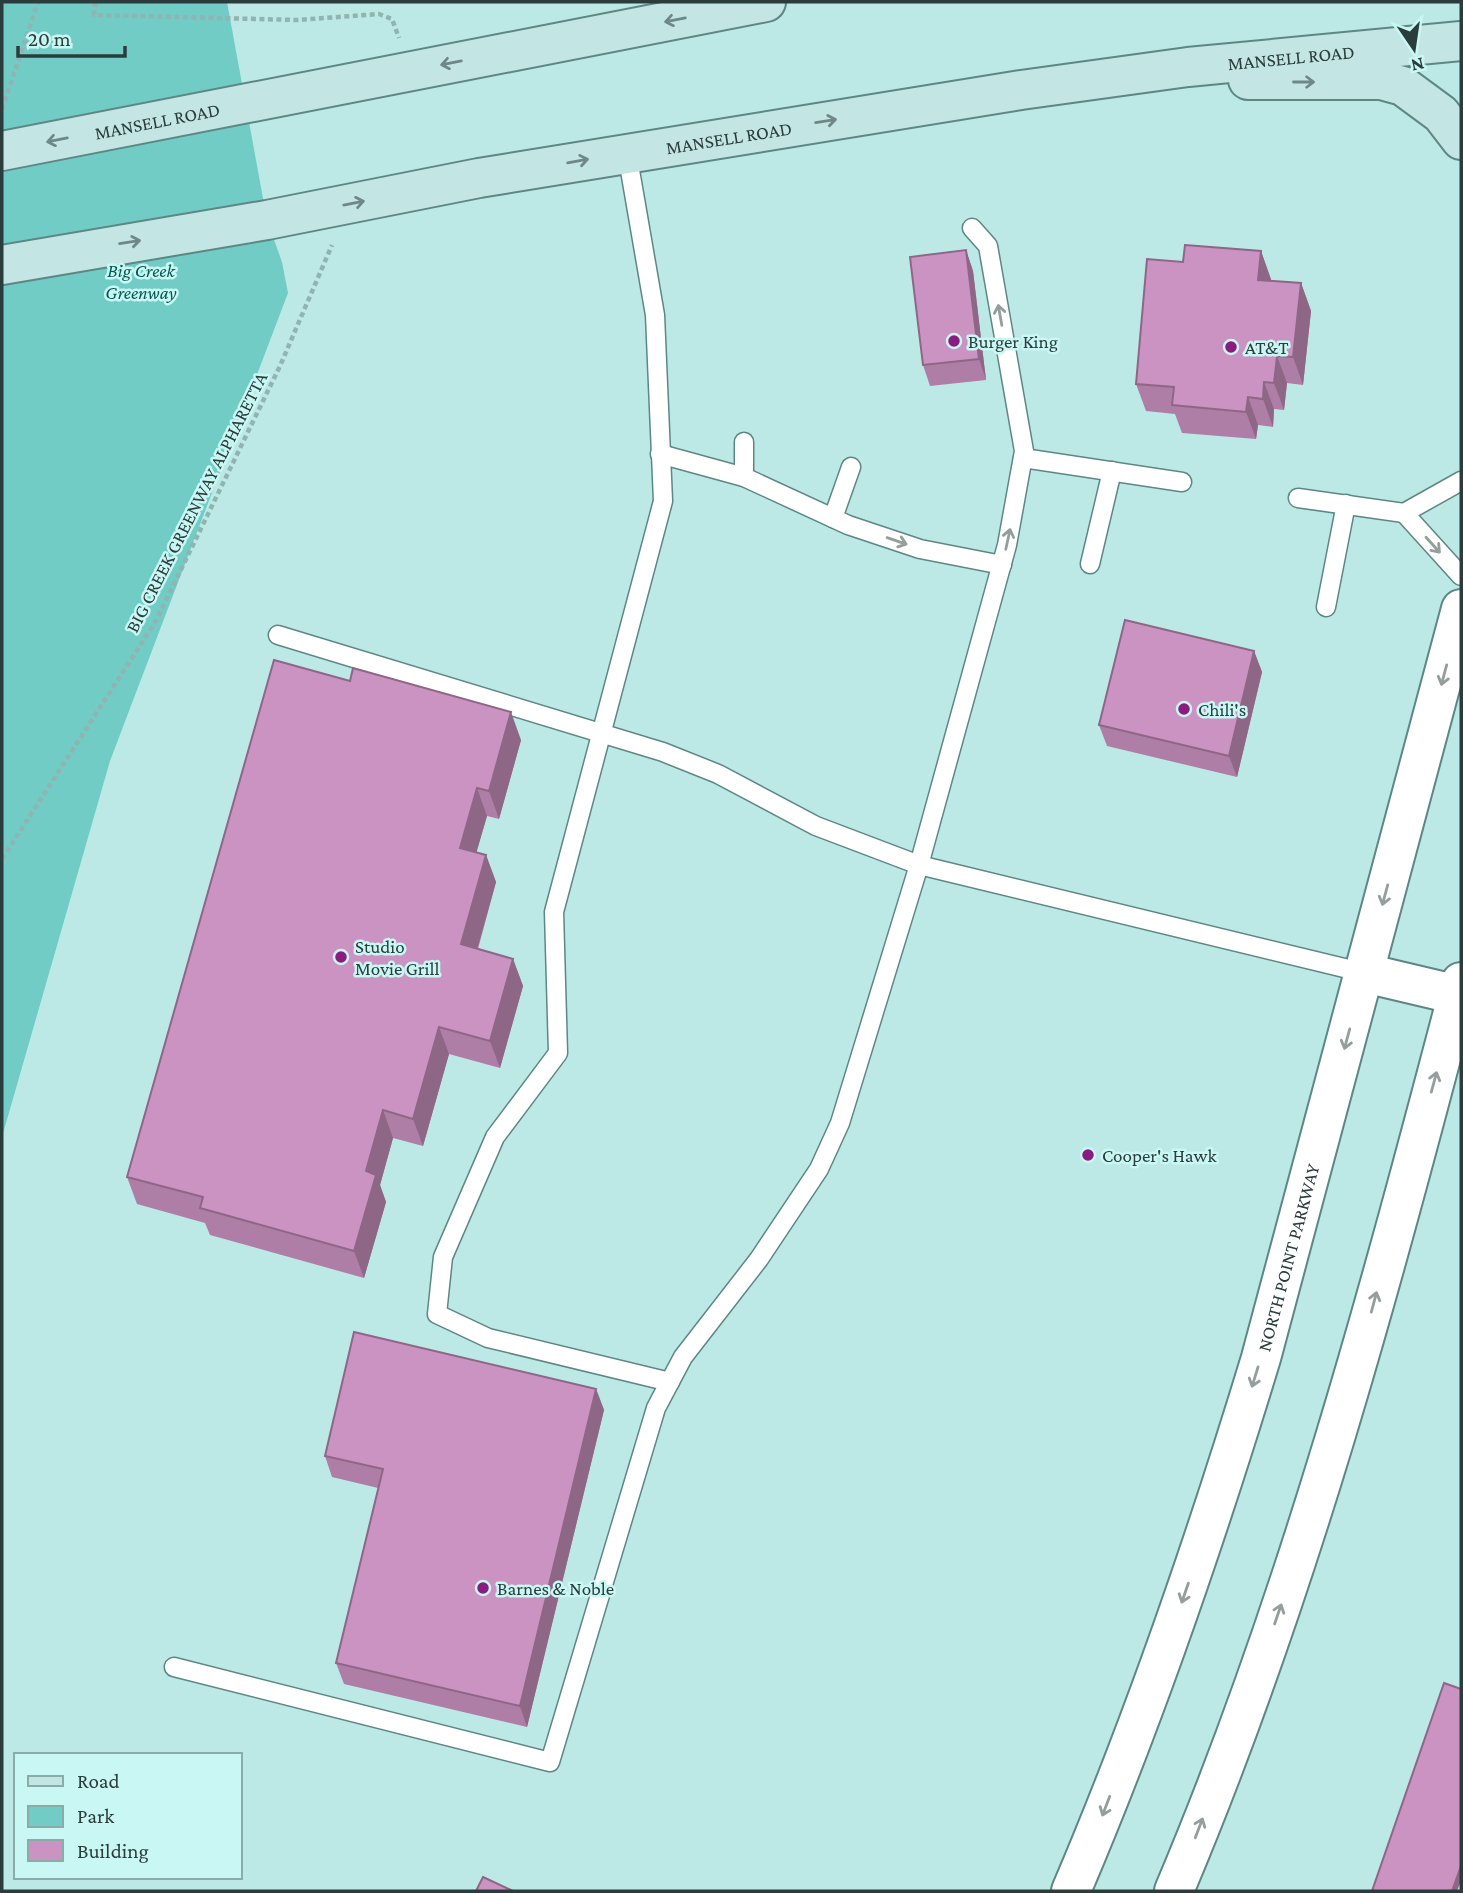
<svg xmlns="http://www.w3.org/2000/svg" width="1463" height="1893" font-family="'Crimson Pro',serif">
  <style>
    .green { fill: #71ccc6 }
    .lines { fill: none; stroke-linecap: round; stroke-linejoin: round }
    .service-casing { stroke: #5d8784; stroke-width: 21 }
    .tertiary-casing { stroke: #5d8784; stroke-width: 42 }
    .secondary-casing { stroke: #5d8784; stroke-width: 42 }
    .path { stroke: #8fb4b1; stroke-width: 4.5; stroke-dasharray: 5 3.5; stroke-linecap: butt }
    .service { stroke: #fff; stroke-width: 18 }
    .tertiary { stroke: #fff; stroke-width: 38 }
    .secondary { stroke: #c3e5e3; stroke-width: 38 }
    .wall { fill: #af7ea6 }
    .shaded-wall { fill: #8e6787 }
    .building { fill: #cb93c1; stroke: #8e6787; stroke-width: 2 }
    .oneway { stroke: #6f8887 }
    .oneway2 { stroke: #949e9d }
    .poi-dot { fill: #8b1c7f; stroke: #c9f7f3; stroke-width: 2.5 }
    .labels { text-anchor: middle; stroke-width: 5; stroke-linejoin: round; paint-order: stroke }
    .street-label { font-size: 19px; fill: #2a3c3b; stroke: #c9f7f3 }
    .park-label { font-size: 19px; font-style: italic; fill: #015956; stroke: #c9f7f3 }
    .poi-label { font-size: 19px; fill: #2a3c3b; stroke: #c9f7f3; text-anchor: start }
  </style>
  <rect width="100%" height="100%" fill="#bce9e6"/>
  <polygon class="green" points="2,2 227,2 267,220 282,262 288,293 110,761 2,1137"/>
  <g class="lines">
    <g class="service-casing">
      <g id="service">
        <polyline points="627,153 655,315 663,501 554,912 558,1053 495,1137 443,1257 437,1314 488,1338 670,1382"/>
        <polyline points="744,442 744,477"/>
        <polyline points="660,454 744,477 848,525 920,549 1002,565"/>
        <polyline points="1023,458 1182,482"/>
        <polyline points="1298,498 1404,513 1461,481"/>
        <polyline points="1404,513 1461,576"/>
        <polyline points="833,518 851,467"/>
        <polyline points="1090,564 1112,471"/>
        <polyline points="1326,607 1346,504"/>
        <polyline points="278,635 663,752 718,774 816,826 919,865 1365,973"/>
        <polyline points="174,1667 550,1762 656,1408 683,1357 759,1259 819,1169 840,1123 919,865 1007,545 1024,451 988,246 972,228"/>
      </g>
    </g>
    <g class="tertiary-casing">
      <g id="tertiary">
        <polyline points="1365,973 1458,995"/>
        <path id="s1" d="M1071 1891C1145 1718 1206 1539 1261 1358L1461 609"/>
        <path d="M1174 1891C1298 1598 1380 1290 1461 982"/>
      </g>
    </g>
    <g class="secondary-casing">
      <g id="secondary">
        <polyline points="1248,80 1381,80 1403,86 1441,114 1461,140"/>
        <path id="s2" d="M2 151 766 2"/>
        <path id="s3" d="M2 265 267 220 479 178 1021 90 1188 67 1461 41"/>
      </g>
    </g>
    <g class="path">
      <polyline points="95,2 94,15 297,20 379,14 392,19 399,38"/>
      <polyline points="2,109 38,2"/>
      <polyline points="2,859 156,621 280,366 332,245"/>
    </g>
    <use href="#service" class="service"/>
    <use href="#tertiary" class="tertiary"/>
    <use href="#secondary" class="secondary"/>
  </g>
  <g class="wall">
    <polygon points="966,250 973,271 986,380 930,386 923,365"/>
    <polygon points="1261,251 1271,281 1301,283 1311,311 1303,385 1287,383 1284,410 1274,409 1273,427 1258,425 1256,439 1182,433 1175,414 1146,411 1136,384 1183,262"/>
    <polygon points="1254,651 1262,672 1237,777 1107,746 1099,725"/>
    <polygon points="274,660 521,740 499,819 487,816 476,852 486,855 496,882 478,949 513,959 523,986 500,1068 449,1054 423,1146 393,1138 380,1185 386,1202 364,1278 210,1235 205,1223 137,1204 127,1177"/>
    <polygon points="596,1389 604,1410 527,1727 344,1684 336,1663 378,1488 332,1477 325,1456"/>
  </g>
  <g class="shaded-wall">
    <polygon points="966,250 973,271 986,380 979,359"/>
    <polygon points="1261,251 1271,279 1268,307 1258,280"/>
    <polygon points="1301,283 1311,311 1303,385 1293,357"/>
    <polygon points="1277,356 1287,383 1284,410 1274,383"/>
    <polygon points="1264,382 1274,409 1273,427 1263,399"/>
    <polygon points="1248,397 1258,425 1256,439 1246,412"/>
    <polygon points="1254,651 1262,672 1237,777 1229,756"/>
    <polygon points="511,712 521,740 499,819 489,791"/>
    <polygon points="477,788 487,816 470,875 460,848"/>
    <polygon points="486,855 496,882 471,971 461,944"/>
    <polygon points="513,959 523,986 500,1068 490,1041"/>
    <polygon points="439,1027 449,1054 423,1146 413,1119"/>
    <polygon points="383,1110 393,1138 380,1185 386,1202 364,1278 354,1251 366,1171"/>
    <polygon points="596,1389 604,1410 527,1727 520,1706"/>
    <polygon points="1461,1866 1461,1881 1457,1891 1452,1891"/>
  </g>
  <g class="building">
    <polygon points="1185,245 1261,251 1258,280 1301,283 1293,357 1277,356 1274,383 1264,382 1263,399 1248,397 1246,412 1172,405 1174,387 1136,384 1147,259 1183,262"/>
    <polygon points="966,250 979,359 923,365 910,257"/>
    <polygon points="1125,620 1254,651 1229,756 1099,725"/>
    <polygon points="274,660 350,681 353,668 511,712 489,791 477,788 460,848 486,855 461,944 513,959 490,1041 439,1027 413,1119 383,1110 366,1171 376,1175 354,1251 200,1208 203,1197 127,1177"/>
    <polygon points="354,1332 596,1389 520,1706 336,1663 383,1469 325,1456"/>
    <polygon points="1444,1683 1461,1689 1461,1866 1452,1891 1372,1891"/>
    <polygon points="483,1877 513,1891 476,1891"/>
  </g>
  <defs><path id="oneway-shaft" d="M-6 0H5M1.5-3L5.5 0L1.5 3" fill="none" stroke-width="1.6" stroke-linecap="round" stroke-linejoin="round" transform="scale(1.75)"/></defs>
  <g class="oneway">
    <use href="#oneway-shaft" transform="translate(675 20) rotate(169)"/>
    <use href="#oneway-shaft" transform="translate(451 63) rotate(169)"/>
    <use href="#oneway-shaft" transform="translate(1304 82)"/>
    <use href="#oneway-shaft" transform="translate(826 121) rotate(-9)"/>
    <use href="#oneway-shaft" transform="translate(57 140) rotate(169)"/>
    <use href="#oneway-shaft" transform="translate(578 161) rotate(-10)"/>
    <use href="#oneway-shaft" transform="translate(354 203) rotate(-11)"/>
    <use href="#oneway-shaft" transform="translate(130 242) rotate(-9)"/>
  </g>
  <g class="oneway2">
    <use href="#oneway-shaft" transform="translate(1000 315) rotate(-100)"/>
    <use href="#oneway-shaft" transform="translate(1008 539) rotate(-78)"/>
    <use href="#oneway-shaft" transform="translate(897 541) rotate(19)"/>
    <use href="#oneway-shaft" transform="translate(1433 545) rotate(48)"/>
    <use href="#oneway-shaft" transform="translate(1444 675) rotate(105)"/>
    <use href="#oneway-shaft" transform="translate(1385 895) rotate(105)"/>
    <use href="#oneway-shaft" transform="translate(1347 1039) rotate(105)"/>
    <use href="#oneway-shaft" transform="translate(1434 1082) rotate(-75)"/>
    <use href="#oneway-shaft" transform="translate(1374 1302) rotate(-75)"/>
    <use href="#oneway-shaft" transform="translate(1255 1377) rotate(107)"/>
    <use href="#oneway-shaft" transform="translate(1185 1593) rotate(109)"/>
    <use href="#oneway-shaft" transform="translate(1278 1614) rotate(-71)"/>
    <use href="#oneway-shaft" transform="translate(1106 1806) rotate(111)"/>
    <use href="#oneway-shaft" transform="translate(1199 1828) rotate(-69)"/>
  </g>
  <g class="poi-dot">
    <circle cx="954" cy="341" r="7"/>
    <circle cx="1231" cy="347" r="7"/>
    <circle cx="1184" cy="709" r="7"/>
    <circle cx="341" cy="957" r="7"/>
    <circle cx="1088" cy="1155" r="7"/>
    <circle cx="483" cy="1588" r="7"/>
  </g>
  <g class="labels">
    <g class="street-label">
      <text dy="7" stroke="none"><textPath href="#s3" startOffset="1306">MANSELL ROAD</textPath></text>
      <text dy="7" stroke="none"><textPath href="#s2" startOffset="158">MANSELL ROAD</textPath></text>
      <text dy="7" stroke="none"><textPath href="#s3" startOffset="738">MANSELL ROAD</textPath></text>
      <text transform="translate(196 502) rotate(-63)" y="7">BIG CREEK GREENWAY ALPHARETTA</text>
      <text dy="7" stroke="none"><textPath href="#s1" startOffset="670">NORTH POINT PARKWAY</textPath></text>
    </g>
    <g class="park-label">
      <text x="141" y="277">Big Creek<tspan x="141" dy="22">Greenway</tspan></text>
    </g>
    <g class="poi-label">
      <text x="968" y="348">Burger King</text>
      <text x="1245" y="354">AT&amp;T</text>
      <text x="1198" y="716">Chili's</text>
      <text x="355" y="953">Studio<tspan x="355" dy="22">Movie Grill</tspan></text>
      <text x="1102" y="1162">Cooper's Hawk</text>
      <text x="497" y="1595">Barnes &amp; Noble</text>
    </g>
  </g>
  <rect width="1463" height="1893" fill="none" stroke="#2a3c3b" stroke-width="7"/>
  <rect x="14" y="1753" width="228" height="126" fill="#c9f7f3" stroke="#89aca9" stroke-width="2"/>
  <rect x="28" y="1776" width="35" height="10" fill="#c3e5e3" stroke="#89aca9" stroke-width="2"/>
  <text x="77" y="1788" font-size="21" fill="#2a3c3b">Road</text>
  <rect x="28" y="1806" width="35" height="21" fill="#71ccc6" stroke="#89aca9" stroke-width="2"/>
  <text x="77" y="1823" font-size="21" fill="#2a3c3b">Park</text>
  <rect x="28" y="1840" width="35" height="21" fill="#cb93c1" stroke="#89aca9" stroke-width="2"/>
  <text x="77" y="1858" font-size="21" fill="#2a3c3b">Building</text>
  <g transform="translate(1414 49) rotate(167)" stroke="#c9f7f3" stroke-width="5" paint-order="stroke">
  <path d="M0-5L12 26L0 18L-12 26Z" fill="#2a3c3b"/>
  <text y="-10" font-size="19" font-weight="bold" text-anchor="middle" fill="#2a3c3b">N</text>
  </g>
  <path d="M18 46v10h107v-10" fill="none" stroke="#2a3c3b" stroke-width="3.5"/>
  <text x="28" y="46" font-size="21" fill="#2a3c3b" stroke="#c9f7f3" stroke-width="5" paint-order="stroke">20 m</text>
</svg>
